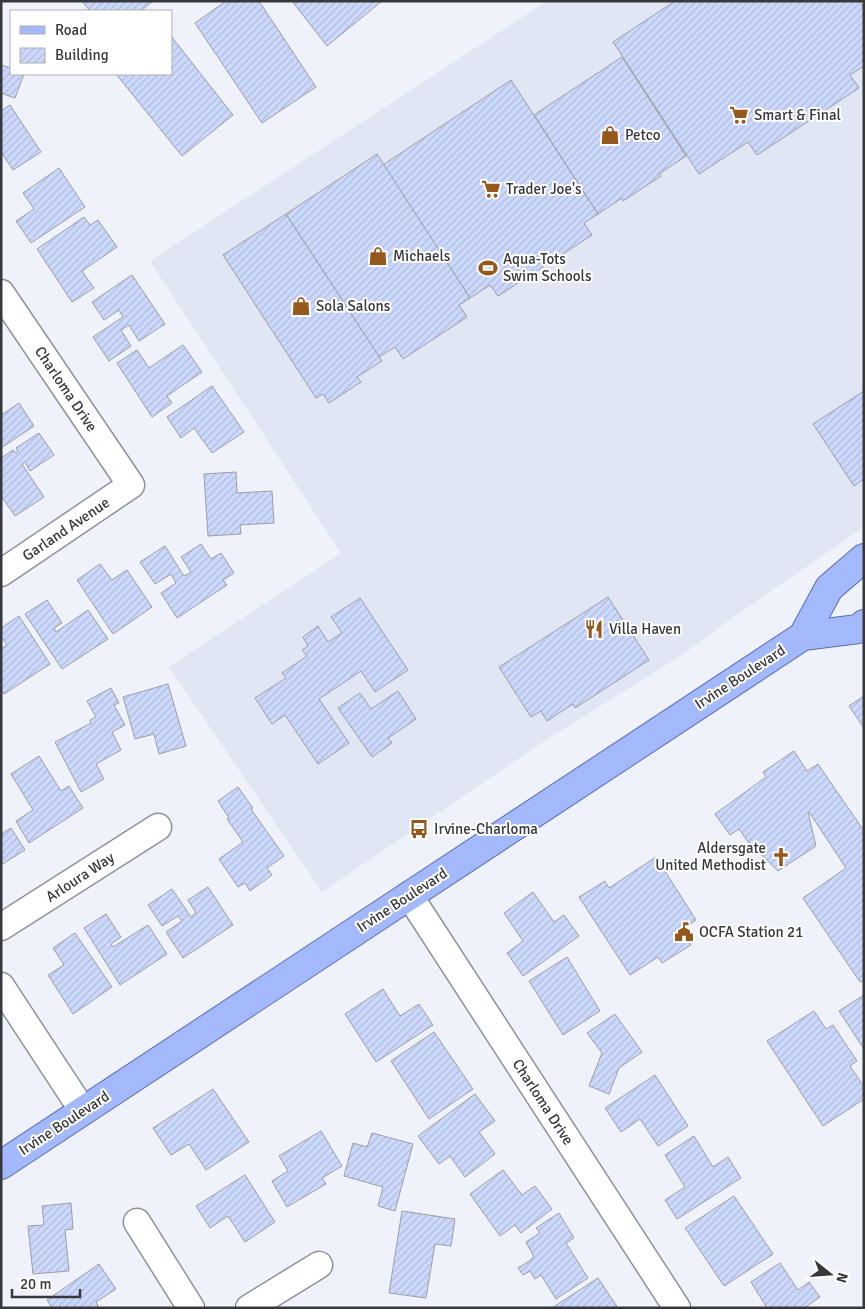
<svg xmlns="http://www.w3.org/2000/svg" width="865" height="1309" font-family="Signika,sans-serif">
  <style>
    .built { fill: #e1e6f5 }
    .building { fill: url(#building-hatch); stroke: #9b9ea5 }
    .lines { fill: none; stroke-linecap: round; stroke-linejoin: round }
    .minor-casing { stroke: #8f929a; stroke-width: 29 }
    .primary-casing { stroke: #576db8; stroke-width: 30 }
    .minor { stroke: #fff; stroke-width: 26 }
    .primary { stroke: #a4b9fc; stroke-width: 28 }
    .labels { text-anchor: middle; stroke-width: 4; stroke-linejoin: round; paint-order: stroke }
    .poi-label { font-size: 15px; fill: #37383c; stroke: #fff; text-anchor: start }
    .street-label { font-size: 15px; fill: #37383c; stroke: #fff }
  </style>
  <defs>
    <pattern id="building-hatch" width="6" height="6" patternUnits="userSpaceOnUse" patternTransform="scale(1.25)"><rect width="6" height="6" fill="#ccd9fc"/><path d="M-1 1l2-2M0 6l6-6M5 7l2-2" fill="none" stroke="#b0bbd9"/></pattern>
  </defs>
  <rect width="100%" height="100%" fill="#eff2fa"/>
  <polygon class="built" points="547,1 864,1 864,527 732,618 679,657 543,742 322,892 169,667 341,553 150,261"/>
  <g class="building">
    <polygon points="82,1 153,1 141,11 90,11"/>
    <polygon points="226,1 259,1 316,87 262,123 195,23"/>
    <polygon points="292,1 382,1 327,46"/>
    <polygon points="675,1 859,1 864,9 864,66 850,75 859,88 757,155 748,142 699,174 613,42"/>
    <polygon points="171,36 233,115 182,156 116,74 171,74"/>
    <polygon points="622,57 686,156 659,174 661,176 623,201 622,198 598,214 534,115"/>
    <polygon points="1,65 11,68 11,74 24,74 15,98 1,93"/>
    <polygon points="511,80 598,214 584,223 592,235 498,296 490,285 470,298 383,165"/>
    <polygon points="10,105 41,152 13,170 1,152 1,111"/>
    <polygon points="377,154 470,298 459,305 467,317 403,359 395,347 379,357 286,214"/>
    <polygon points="59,168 85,207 31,243 16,221 34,209 23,193"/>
    <polygon points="286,214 382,361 357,377 361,382 329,403 323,394 316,398 223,255"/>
    <polygon points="84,217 90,225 98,220 117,247 82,271 94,288 72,302 37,249"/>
    <polygon points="132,275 165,324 139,341 129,325 121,330 131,346 109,361 93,337 123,317 119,310 104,320 92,302"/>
    <polygon points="183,345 202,372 167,396 172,403 152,417 117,363 137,350 149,368"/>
    <polygon points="212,386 244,432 212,453 194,428 181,438 167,417"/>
    <polygon points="864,391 864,479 854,486 813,424"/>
    <polygon points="19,403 34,426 1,448 1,412 3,414"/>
    <polygon points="39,433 54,455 30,471 25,462 22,464 44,497 15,516 1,496 1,458 13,450 16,453 18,451 16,448"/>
    <polygon points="236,472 237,493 272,491 274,523 240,525 241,534 208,536 204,474"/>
    <polygon points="201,544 211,559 221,553 234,573 223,580 227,585 177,618 161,593 176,583 171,574 155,584 140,562 165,546 184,576 191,572 181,557"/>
    <polygon points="100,564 112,580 127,570 152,607 113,634 77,580"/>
    <polygon points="608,597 649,660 575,708 573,704 547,721 541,711 531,717 499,667"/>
    <polygon points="360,598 408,670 375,692 361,671 319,699 349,743 318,764 285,715 272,724 255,698 286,678 282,673 307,656 302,650 308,646 303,637 318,626 328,642 342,633 331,617"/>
    <polygon points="47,600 62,623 54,628 56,632 88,610 108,639 62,669 25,614"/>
    <polygon points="19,616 50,664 4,694 1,690 1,649 7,645 1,636 1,628"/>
    <polygon points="168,684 186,746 159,754 154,734 135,739 123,697"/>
    <polygon points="111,688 119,703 114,705 125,725 112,732 121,750 96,764 104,779 81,792 55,742 91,723 90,720 96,717 87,701"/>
    <polygon points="398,691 416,719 388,738 392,743 372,757 338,708 360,693 371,709"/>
    <polygon points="864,696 864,728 849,706"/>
    <polygon points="794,751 807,771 818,764 864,831 864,980 860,982 803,898 846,868 809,812 808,812 816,846 778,871 748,842 739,829 730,835 715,814 766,777 763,772"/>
    <polygon points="39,756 61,791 69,786 83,808 29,843 16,821 33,810 11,774"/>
    <polygon points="238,787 253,808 251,809 284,856 267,868 272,875 250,891 245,883 238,887 219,859 243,842 227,819 229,818 218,801"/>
    <polygon points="11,828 25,850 1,865 1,834"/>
    <polygon points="656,857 696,920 682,930 691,945 662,963 658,957 630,975 579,897 605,881 609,888"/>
    <polygon points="208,887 233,925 183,958 166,932 182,921 178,916 162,926 148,905 172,889 191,917 196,913 188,900"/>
    <polygon points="533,892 554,922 564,915 579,936 523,976 507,953 523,941 504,913"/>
    <polygon points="106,914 121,937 111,944 113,947 148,925 167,954 120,985 84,928"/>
    <polygon points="75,933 112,987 73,1014 48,975 64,965 53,948"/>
    <polygon points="567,957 600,1011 563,1035 529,981"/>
    <polygon points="383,989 400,1016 419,1004 433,1025 376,1062 345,1014"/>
    <polygon points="864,995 864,1049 839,1011"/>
    <polygon points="814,1011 826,1029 833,1025 857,1061 850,1066 864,1087 864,1099 823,1126 767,1041"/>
    <polygon points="615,1014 642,1052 619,1068 609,1094 589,1086 602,1053 587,1033"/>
    <polygon points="434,1032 473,1089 429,1119 391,1061"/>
    <polygon points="655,1075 688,1126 658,1146 640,1119 621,1132 605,1108"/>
    <polygon points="213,1089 249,1142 206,1170 189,1144 171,1155 153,1128"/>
    <polygon points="475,1094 495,1121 479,1132 495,1154 465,1177 450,1156 439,1164 418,1136"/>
    <polygon points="321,1131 342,1166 322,1178 326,1184 287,1207 272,1181 288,1171 279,1156"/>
    <polygon points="372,1133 413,1144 395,1211 378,1206 383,1187 344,1176 353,1143 367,1147"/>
    <polygon points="694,1136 713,1167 728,1157 741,1178 677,1219 665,1200 685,1187 665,1155"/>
    <polygon points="503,1170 522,1195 535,1186 552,1209 521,1233 515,1225 500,1236 470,1194"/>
    <polygon points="245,1175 275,1222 245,1242 228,1216 210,1228 196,1206"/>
    <polygon points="734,1196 773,1254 724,1286 685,1228"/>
    <polygon points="71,1203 73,1229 65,1230 69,1271 33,1274 28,1226 44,1225 42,1206"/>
    <polygon points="402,1211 455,1219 451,1246 435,1244 426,1298 389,1293"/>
    <polygon points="559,1213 574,1238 566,1243 588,1278 556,1299 541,1275 535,1279 530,1271 523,1275 518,1268 531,1260 531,1259 534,1257 526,1242 540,1233 536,1228"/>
    <polygon points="780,1263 798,1290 809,1282 820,1297 804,1308 767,1308 751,1282"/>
    <polygon points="99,1264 116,1289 96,1302 99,1308 52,1308 47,1300"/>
    <polygon points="598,1278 618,1308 552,1308"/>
  </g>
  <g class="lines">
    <g class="minor-casing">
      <g id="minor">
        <polyline points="1,293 131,485 1,573"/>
        <polyline points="409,895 677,1308"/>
        <polyline points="1,927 158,827"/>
        <polyline points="1,986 83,1111"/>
        <polyline points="137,1222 191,1308"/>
        <polyline points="249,1308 319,1265"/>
      </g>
    </g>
    <g class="primary-casing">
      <g id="primary">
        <polyline points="803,636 829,588 864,558"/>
        <polyline points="1,1165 803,636 858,629 864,624"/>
      </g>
    </g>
    <use href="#minor" class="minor"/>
    <use href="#primary" class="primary"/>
  </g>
  <defs>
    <g id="supermarket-bare" transform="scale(1.5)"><path d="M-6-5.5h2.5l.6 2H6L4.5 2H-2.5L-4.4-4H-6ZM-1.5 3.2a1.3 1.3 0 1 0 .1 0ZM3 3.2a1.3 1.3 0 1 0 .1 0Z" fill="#96591c" stroke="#fff" stroke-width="2.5" paint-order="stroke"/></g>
    <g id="shop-bare" transform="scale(1.5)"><path d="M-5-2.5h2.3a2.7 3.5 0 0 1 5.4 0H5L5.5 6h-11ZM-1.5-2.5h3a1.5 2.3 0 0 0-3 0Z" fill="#96591c" stroke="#fff" stroke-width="2.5" paint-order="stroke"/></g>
    <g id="stadium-bare" transform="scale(1.5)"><path d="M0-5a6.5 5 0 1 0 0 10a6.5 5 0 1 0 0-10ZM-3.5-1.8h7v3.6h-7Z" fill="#96591c" stroke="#fff" stroke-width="2.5" paint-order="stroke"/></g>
    <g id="restaurant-bare" transform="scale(1.5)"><path d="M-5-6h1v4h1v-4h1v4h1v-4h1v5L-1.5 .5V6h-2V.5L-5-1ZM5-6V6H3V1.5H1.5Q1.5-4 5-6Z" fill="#96591c" stroke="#fff" stroke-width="2.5" paint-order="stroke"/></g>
    <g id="bus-bare" transform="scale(1.5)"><path d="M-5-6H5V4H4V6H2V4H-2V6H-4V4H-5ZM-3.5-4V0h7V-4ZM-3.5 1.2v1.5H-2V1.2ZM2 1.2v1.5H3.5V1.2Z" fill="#96591c" stroke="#fff" stroke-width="2.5" paint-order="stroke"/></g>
    <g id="church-bare" transform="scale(1.5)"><path d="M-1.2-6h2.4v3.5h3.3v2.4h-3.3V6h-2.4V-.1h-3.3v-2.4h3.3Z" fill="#96591c" stroke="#fff" stroke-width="2.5" paint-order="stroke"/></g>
    <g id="civic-bare" transform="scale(1.5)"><path d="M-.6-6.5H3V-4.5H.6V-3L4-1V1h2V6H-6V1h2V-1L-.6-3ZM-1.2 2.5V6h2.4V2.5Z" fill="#96591c" stroke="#fff" stroke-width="2.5" paint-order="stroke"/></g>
  </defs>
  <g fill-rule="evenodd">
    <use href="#supermarket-bare" x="739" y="115"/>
    <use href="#shop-bare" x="610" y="135"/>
    <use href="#supermarket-bare" x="491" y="189"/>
    <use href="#shop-bare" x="378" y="256"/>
    <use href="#stadium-bare" x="488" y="268"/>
    <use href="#shop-bare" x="301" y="306"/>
    <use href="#restaurant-bare" x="594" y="629"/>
    <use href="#bus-bare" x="419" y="829"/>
    <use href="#church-bare" x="781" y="857"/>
    <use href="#civic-bare" x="684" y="932"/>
  </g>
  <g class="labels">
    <g class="poi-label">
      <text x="754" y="120">Smart &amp; Final</text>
      <text x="625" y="140">Petco</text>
      <text x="506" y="194">Trader Joe's</text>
      <text x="393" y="261">Michaels</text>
      <text x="503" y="264">Aqua-Tots<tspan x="503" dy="17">Swim Schools</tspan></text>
      <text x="316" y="311">Sola Salons</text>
      <text x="609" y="634">Villa Haven</text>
      <text x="434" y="834">Irvine-Charloma</text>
      <text x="766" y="853" text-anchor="end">Aldersgate<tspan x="766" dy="17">United Methodist</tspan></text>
      <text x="699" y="937">OCFA Station 21</text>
    </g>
    <g class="street-label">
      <text transform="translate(66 389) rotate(56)" y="5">Charloma Drive</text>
      <text transform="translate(66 529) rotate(-34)" y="5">Garland Avenue</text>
      <text transform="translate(740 677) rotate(-33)" y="5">Irvine Boulevard</text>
      <text transform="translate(80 877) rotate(-33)" y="5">Arloura Way</text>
      <text transform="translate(402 900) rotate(-33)" y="5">Irvine Boulevard</text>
      <text transform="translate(543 1102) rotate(57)" y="5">Charloma Drive</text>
      <text transform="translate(64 1123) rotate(-33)" y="5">Irvine Boulevard</text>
    </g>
  </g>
  <rect width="865" height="1309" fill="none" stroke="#37383c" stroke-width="5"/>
  <rect x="10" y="10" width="162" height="65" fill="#ffffff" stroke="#afafb1"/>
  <rect x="20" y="26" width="25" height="8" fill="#a4b9fc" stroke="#afafb1"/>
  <text x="55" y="35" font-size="15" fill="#37383c">Road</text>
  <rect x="20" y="48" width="25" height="15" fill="url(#building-hatch)" stroke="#afafb1"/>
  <text x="55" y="60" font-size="15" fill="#37383c">Building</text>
  <g transform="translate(830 1274) rotate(107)" stroke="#ffffff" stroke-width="4" paint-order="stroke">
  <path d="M0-4L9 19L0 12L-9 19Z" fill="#37383c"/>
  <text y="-8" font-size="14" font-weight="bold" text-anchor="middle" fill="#37383c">N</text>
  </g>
  <path d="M12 1289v8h68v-8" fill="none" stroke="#37383c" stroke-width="2.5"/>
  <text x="20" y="1289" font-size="15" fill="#37383c" stroke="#ffffff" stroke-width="4" paint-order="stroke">20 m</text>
</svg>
